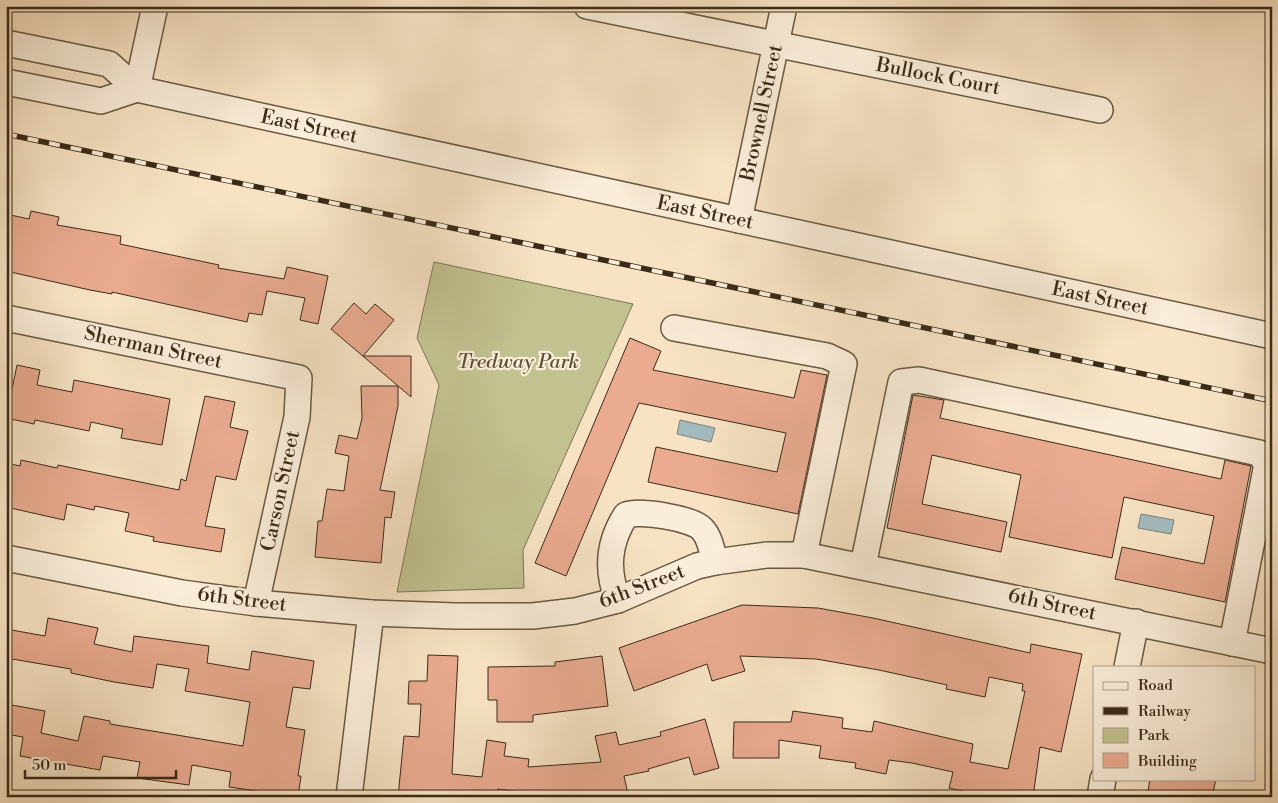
<svg xmlns="http://www.w3.org/2000/svg" width="1278" height="803" font-family="'Libre Bodoni',serif">
  <style>
    .green { fill: #c2c290; stroke: #7e7654 }
    .water { fill: #a3bbbf; stroke: #79817c }
    .building { fill: #eaab91; stroke: #3a2b17 }
    .lines { fill: none; stroke-linecap: round; stroke-linejoin: round }
    .minor-casing { stroke: #695942; stroke-width: 28 }
    .minor { stroke: #faedd9; stroke-width: 25 }
    .rail-casing { stroke: #3a2b17; stroke-width: 5.5 }
    .rail { stroke: #faedd9; stroke-width: 4; stroke-dasharray: 11; stroke-linecap: butt }
    .labels { text-anchor: middle; dominant-baseline: central; stroke-width: 4.5; stroke-linejoin: round; paint-order: stroke }
    .street-label { font-size: 20px; fill: #3a2b17; stroke: #faedd9 }
    .park-label { font-size: 20px; font-style: italic; fill: #5c5135; stroke: #faedd9 }
  </style>
  <rect width="100%" height="100%" fill="#f7e3c4"/>
  <filter id="stains"><feTurbulence type="fractalNoise" baseFrequency=".004" numOctaves="4"/><feColorMatrix values="0 0 0 0 .2 0 0 0 0 .09 0 0 0 0 .02 0 0 0 .5 -.17"/></filter>
  <radialGradient id="worn" r=".72"><stop offset=".6" stop-color="#630" stop-opacity="0"/><stop offset="1" stop-color="#630" stop-opacity=".3"/></radialGradient>
  <polygon class="green" points="434,262 633,304 523,550 524,588 397,592 439,385 417,338"/>
  <g class="water">
    <polygon points="680,420 715,428 711,442 677,434"/>
    <polygon points="1141,514 1174,520 1171,534 1138,528"/>
  </g>
  <g class="building">
    <polygon points="31,211 59,217 57,225 121,236 120,244 219,265 218,268 284,279 287,267 328,276 318,324 300,320 305,298 267,291 262,315 249,313 247,322 112,292 112,294 90,290 6,271 6,214 29,219"/>
    <polygon points="354,303 366,314 375,304 394,320 363,356 411,356 411,397 331,329"/>
    <polygon points="630,338 661,351 653,370 794,398 801,370 827,375 798,514 648,482 656,447 777,472 786,433 639,403 566,576 535,563"/>
    <polygon points="17,365 40,370 37,385 72,392 74,380 170,399 162,445 121,438 123,429 91,422 89,431 35,420 34,424 6,418"/>
    <polygon points="361,386 398,386 398,406 380,490 395,492 391,518 385,517 381,563 315,557 318,521 322,521 327,489 344,491 349,456 335,453 339,435 357,439 362,418"/>
    <polygon points="913,395 944,400 940,418 1221,479 1225,460 1251,466 1225,602 1115,579 1122,547 1204,564 1214,516 1124,497 1112,558 1009,537 1021,475 932,455 922,504 1007,522 1001,552 887,528"/>
    <polygon points="205,396 235,402 230,427 248,431 236,480 216,476 205,526 225,529 221,552 153,541 154,537 125,531 129,513 95,506 94,510 67,504 64,520 6,507 6,463 20,466 21,460 57,468 58,465 179,490 181,479 186,481"/>
    <polygon points="742,605 818,608 873,618 1030,653 1031,644 1082,654 1061,752 1040,747 1033,797 990,797 949,788 953,772 912,763 889,760 886,774 855,768 856,763 819,758 821,746 779,740 779,758 733,758 734,722 791,722 793,711 843,718 842,728 872,732 874,721 973,744 970,762 1008,769 1025,691 1022,691 1023,684 989,677 985,697 946,689 947,685 879,670 816,659 740,656 745,671 712,681 707,664 634,691 619,648"/>
    <polygon points="48,618 98,628 94,644 132,652 134,636 209,646 207,663 249,670 252,651 314,661 310,689 293,687 286,727 305,730 298,776 301,776 298,797 229,787 231,772 192,765 189,785 137,778 140,762 103,756 100,770 20,756 23,737 6,734 6,704 45,711 41,733 78,741 84,716 110,721 110,724 243,746 250,702 185,691 189,669 157,664 153,688 114,682 71,673 71,669 6,658 6,629 45,636"/>
    <polygon points="428,655 458,656 452,774 482,777 487,740 506,743 504,756 529,759 528,767 601,762 595,736 616,732 619,745 661,736 660,732 705,719 719,768 694,775 689,757 648,769 649,771 624,776 628,794 617,797 542,797 542,795 498,789 496,797 398,797 404,736 419,737 421,704 408,704 409,681 427,681"/>
    <polygon points="602,656 608,706 533,715 533,722 497,722 497,700 488,700 488,667 555,666 555,662"/>
    <polygon points="1150,779 1216,779 1212,797 1147,797"/>
  </g>
  <g class="lines">
    <g class="minor-casing">
      <g id="minor">
        <polyline points="587,6 1100,110"/>
        <polyline points="6,43 109,64 137,89 1272,336"/>
        <polyline points="6,82 101,101 137,89"/>
        <polyline points="137,89 155,6"/>
        <polyline points="739,220 784,6"/>
        <polyline points="6,318 299,378 297,417 256,603"/>
        <polyline points="674,328 827,356 844,364 804,555"/>
        <polyline points="6,558 182,593 256,603 371,613 455,616 533,616 575,611 618,600 697,566 715,562 767,555 804,555 1272,651"/>
        <polyline points="863,566 901,382 919,380 1259,453 1267,464 1232,643"/>
        <path d="M618,600C606,570 608,543 626,515C639,510 692,518 702,529C710,537 712,551 715,562"/>
        <polyline points="1127,667 1136,622"/>
        <polyline points="349,797 371,613"/>
        <polyline points="1100,797 1103,779"/>
      </g>
    </g>
    <use href="#minor" class="minor"/>
    <g class="rail-casing">
      <polyline id="rail" points="6,134 1272,401"/>
    </g>
    <use href="#rail" class="rail"/>
  </g>
  <g class="labels">
    <g class="street-label">
      <text transform="translate(938 77) rotate(11)">Bullock Court</text>
      <text transform="translate(762 113) rotate(-78)">Brownell Street</text>
      <text transform="translate(309 127) rotate(12)">East Street</text>
      <text transform="translate(705 213) rotate(12)">East Street</text>
      <text transform="translate(1100 299) rotate(12)">East Street</text>
      <text transform="translate(153 348) rotate(12)">Sherman Street</text>
      <text transform="translate(281 491) rotate(-78)">Carson Street</text>
      <text transform="translate(642 587) rotate(-21)">6th Street</text>
      <text transform="translate(242 600) rotate(7)">6th Street</text>
      <text transform="translate(1052 605) rotate(12)">6th Street</text>
    </g>
    <g class="park-label">
      <text x="518" y="362">Tredway Park</text>
    </g>
  </g>
  <rect width="1278" height="803" fill="none" stroke="#f7e3c4" stroke-width="25"/>
  <rect x="8" y="8" width="1263" height="788" fill="none" stroke="#3a2b17" stroke-width="2.5"/>
  <rect x="12" y="12" width="1253" height="778" fill="none" stroke="#3a2b17"/>
  <rect x="1093" y="666" width="162" height="115" fill="#faedd9" stroke="#ad9f8b"/>
  <rect x="1103" y="682" width="25" height="8" fill="#faedd9" stroke="#ad9f8b"/>
  <text x="1138" y="690" font-size="15" fill="#3a2b17">Road</text>
  <rect x="1103" y="707" width="25" height="8" fill="#3a2b17" stroke="#ad9f8b"/>
  <text x="1138" y="716" font-size="15" fill="#3a2b17">Railway</text>
  <rect x="1103" y="728" width="25" height="15" fill="#c2c290" stroke="#ad9f8b"/>
  <text x="1138" y="740" font-size="15" fill="#3a2b17">Park</text>
  <rect x="1103" y="753" width="25" height="15" fill="#eaab91" stroke="#ad9f8b"/>
  <text x="1138" y="766" font-size="15" fill="#3a2b17">Building</text>
  <path d="M25 770v8h151v-8" fill="none" stroke="#3a2b17" stroke-width="2.5"/>
  <text x="32" y="770" font-size="15" fill="#3a2b17" stroke="#faedd9" stroke-width="4" paint-order="stroke">50 m</text>
  <rect width="100%" height="100%" filter="url(#stains)"/>
  <rect width="100%" height="100%" fill="url(#worn)"/>
</svg>
